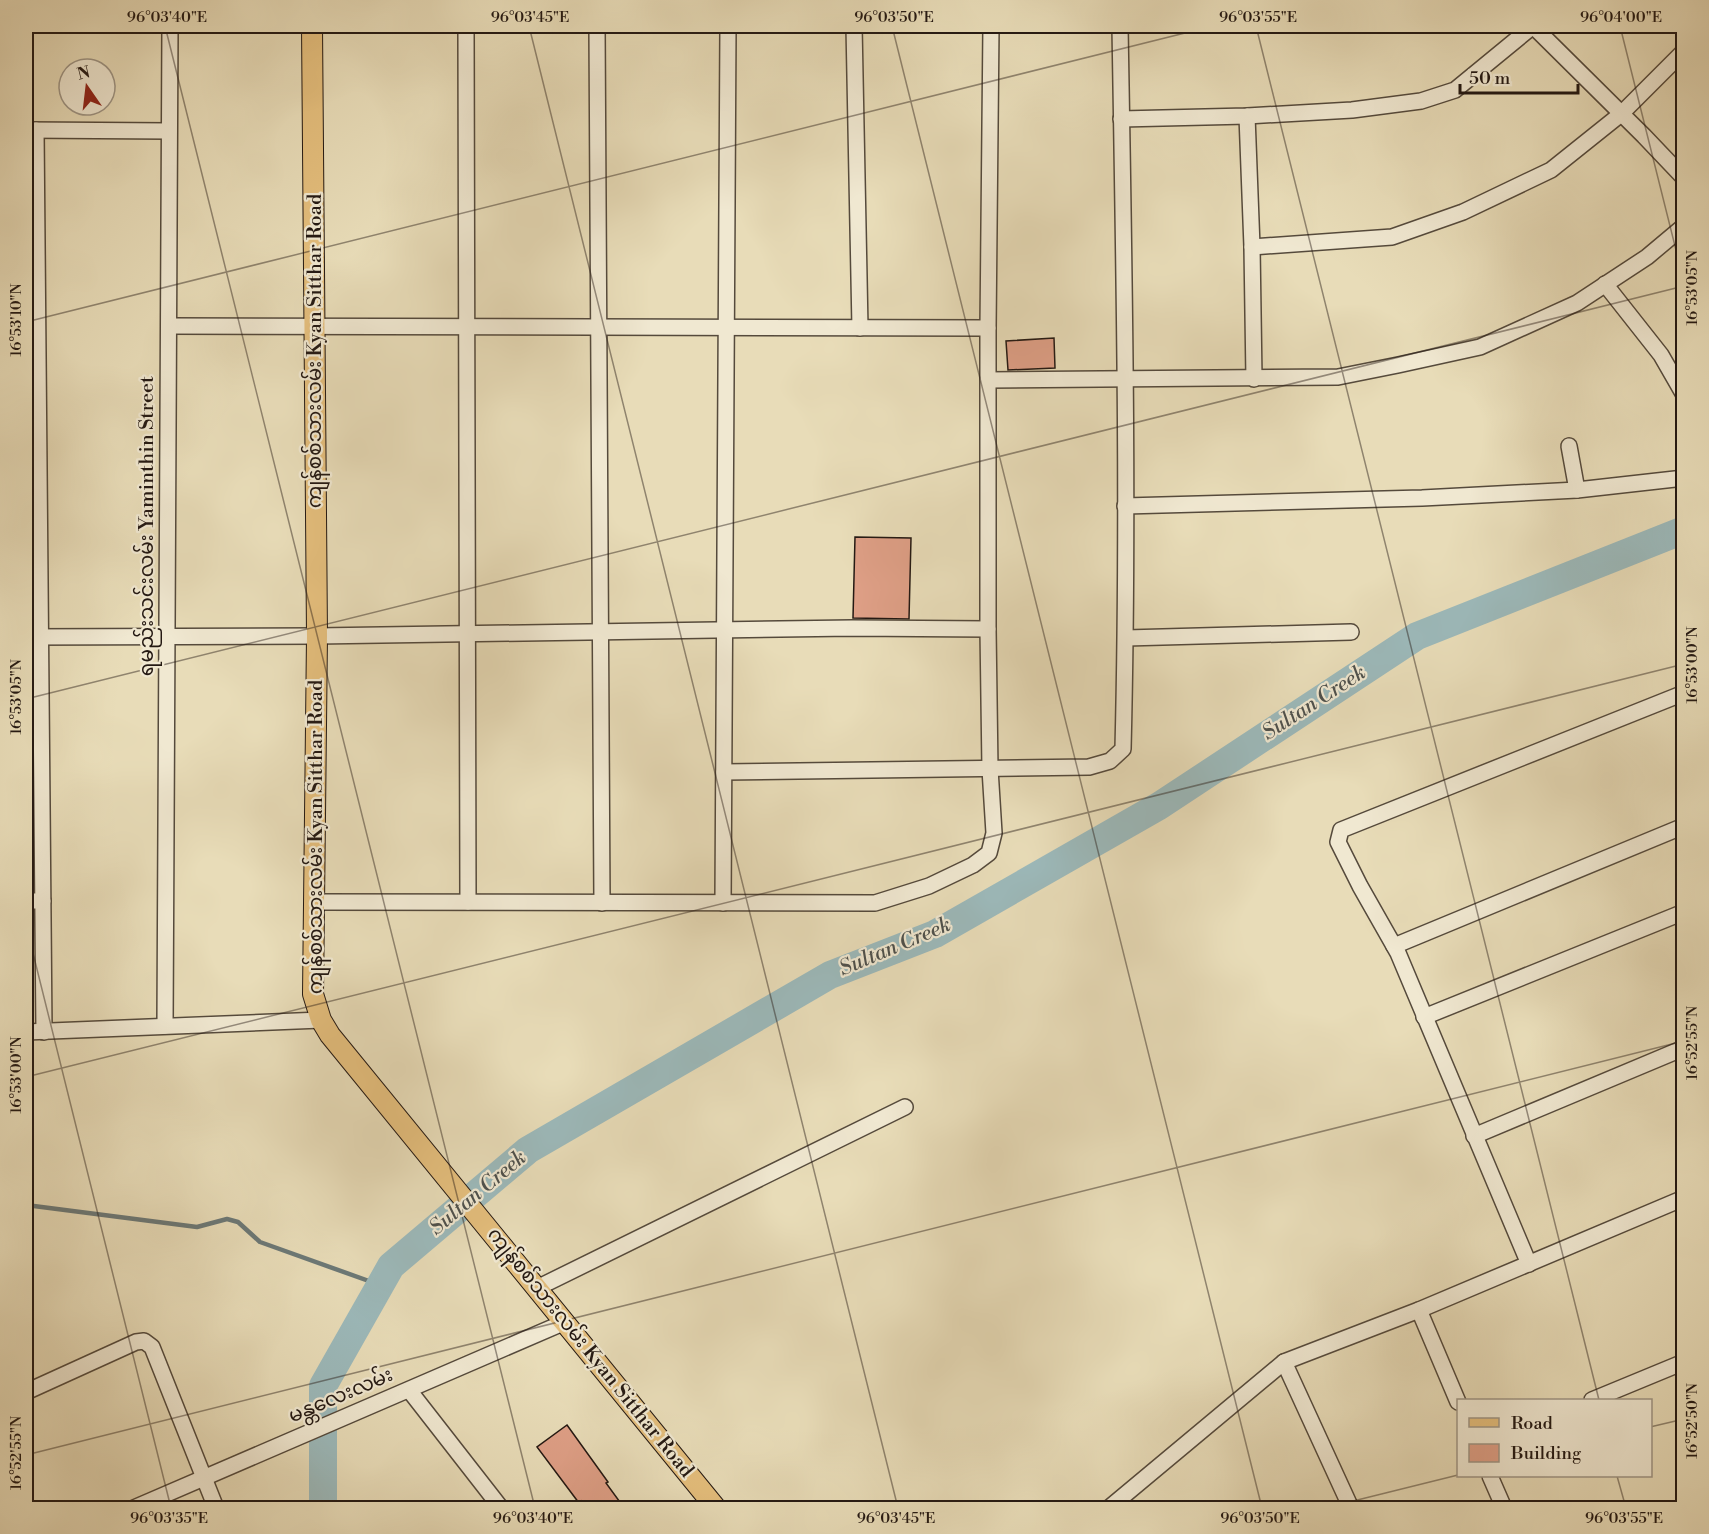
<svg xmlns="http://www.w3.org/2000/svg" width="1709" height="1534" font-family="'Libre Bodoni','Noto Sans Myanmar',serif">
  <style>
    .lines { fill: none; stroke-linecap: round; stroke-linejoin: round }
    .stream { stroke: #6c7977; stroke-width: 4.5 }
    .river { stroke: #9cb9ba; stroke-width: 28 }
    .building { fill: #de9f86; stroke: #241913; stroke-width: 1.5 }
    .minor-casing { stroke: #554a3c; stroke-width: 18 }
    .major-casing { stroke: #241913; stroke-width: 22 }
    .minor { stroke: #f0e8d1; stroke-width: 15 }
    .major { stroke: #e4be7c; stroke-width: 20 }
    .ticks { fill: none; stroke: #241913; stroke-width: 1.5; stroke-opacity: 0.45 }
    .labels { text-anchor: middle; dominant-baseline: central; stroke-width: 4.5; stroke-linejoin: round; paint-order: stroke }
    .street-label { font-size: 20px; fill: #241913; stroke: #f0e8d1 }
    .water-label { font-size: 21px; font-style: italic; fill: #4e514d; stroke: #f0e8d1 }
    .neatline { fill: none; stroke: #241913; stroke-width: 2 }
    .ticks-label { font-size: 15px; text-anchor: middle; fill: #241913 }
  </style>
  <rect width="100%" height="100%" fill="#e8dcb8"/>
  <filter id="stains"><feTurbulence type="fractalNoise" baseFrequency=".00333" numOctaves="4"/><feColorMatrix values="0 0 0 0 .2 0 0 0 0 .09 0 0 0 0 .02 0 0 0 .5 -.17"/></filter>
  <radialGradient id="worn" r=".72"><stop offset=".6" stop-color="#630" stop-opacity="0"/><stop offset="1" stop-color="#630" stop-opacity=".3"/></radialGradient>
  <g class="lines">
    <polyline class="stream" points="26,1205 197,1227 227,1219 238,1222 260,1242 380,1285"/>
    <polyline class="river" points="323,1508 323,1386 391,1266 528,1150 830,975 935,934 1159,806 1417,636 1684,530"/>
  </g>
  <g class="building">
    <polygon points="1054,338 1055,368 1008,370 1006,341"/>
    <polygon points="855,537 911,538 909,619 853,618"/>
    <polygon points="567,1425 608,1482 606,1483 625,1509 586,1509 581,1501 579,1503 537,1447"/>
  </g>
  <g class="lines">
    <g class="minor-casing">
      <g id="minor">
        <polyline points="466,26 468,902"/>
        <polyline points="597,26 602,903"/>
        <polyline points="854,26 860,328"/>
        <polyline points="1533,26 1644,136 1684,178"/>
        <polyline points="1247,116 1252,247 1254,379"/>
        <polyline points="1121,119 1247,116 1352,110 1421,101 1455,90 1533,26"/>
        <polyline points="26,130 169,131"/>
        <polyline points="36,130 44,1032"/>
        <polyline points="1252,247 1392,237 1463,212 1551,170 1621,114 1684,51"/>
        <polyline points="1605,284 1661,355 1684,395"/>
        <polyline points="169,326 988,328"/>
        <polyline points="988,380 1338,377 1398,365 1480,347 1577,303 1647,257 1684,226"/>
        <polyline points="1569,446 1577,490"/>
        <polyline points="1125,506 1422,498 1577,490 1684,478"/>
        <polyline points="26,637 317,636 852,628 988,629"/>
        <polyline points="1126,638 1351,632"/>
        <path d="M724,772L1089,767L1110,761L1123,749C1129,508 1124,267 1120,26"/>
        <polyline points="26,901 43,901"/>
        <polyline points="315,902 875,903 929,886 973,865 989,853 994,833 990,769 988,629 988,328 991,26"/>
        <polyline points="723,903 728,26"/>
        <polyline points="1394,946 1684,826"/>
        <polyline points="1424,1017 1684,912"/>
        <polyline points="165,1026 170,26"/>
        <polyline points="26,1032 321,1020"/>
        <polyline points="1474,1136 1684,1048"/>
        <polyline points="1529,1264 1398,953 1360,886 1338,842 1341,830 1684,693"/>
        <polyline points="537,1288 905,1107"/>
        <polyline points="1419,1310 1458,1402"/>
        <polyline points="1284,1362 1351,1508"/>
        <polyline points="409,1390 501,1508"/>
        <polyline points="26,1392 136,1342 144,1341 152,1347 216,1508"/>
        <polyline points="1592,1400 1684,1362"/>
        <polyline points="1490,1476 1504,1508"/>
        <polyline points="134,1508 565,1322"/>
        <polyline points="1109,1508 1284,1362 1419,1310 1684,1198"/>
      </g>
    </g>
    <g class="major-casing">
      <polyline id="major" points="312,26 317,636 313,994 321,1020 330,1035 716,1508"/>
    </g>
    <use href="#minor" class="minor"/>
    <use href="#major" class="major"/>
  </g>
  <path class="ticks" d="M165,26L535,1508M529,26L898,1508M892,26L1262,1508M1256,26L1599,1400M1620,26L1684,282M26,322L1213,26M26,699L1684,286M26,925L171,1508M26,1077L1684,664M1650,1427L1684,1419M26,1455L1684,1041M1617,1476L1626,1508M1325,1508L1458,1475"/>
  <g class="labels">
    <g class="street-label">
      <text transform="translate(315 351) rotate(-90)">ကျန်စစ်သားလမ်း Kyan Sitthar Road</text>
      <text transform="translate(147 526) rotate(-90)">ရမည်းသင်းလမ်း Yaminthin Street</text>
      <text transform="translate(316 837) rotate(-90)">ကျန်စစ်သားလမ်း Kyan Sitthar Road</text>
      <text transform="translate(590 1353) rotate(51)">ကျန်စစ်သားလမ်း Kyan Sitthar Road</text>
      <text transform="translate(341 1396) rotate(-23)">မန္တလေးလမ်း</text>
    </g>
    <g class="water-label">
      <text transform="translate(1314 703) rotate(-33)">Sultan Creek</text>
      <text transform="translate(895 947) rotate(-23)">Sultan Creek</text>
      <text transform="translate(478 1193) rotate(-40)">Sultan Creek</text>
    </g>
  </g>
  <rect width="1709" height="1534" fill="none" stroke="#e8dcb8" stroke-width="66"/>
  <rect x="1457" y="1399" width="195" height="78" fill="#f0e8d1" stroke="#9e9585" stroke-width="1.5"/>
  <rect x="1469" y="1418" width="30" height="9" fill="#e4be7c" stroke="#9e9585" stroke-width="1.5"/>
  <text x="1511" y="1429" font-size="18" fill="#241913">Road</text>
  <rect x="1469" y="1444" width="30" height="18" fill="#de9f86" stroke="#9e9585" stroke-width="1.5"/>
  <text x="1511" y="1459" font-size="18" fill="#241913">Building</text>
  <g transform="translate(87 87) rotate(346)"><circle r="28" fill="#f0e8d1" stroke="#9e9585" stroke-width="1.5"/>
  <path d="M0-4.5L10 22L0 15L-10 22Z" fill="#8f2418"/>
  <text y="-9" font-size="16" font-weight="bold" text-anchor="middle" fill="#241913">N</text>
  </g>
  <path d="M1460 84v9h118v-9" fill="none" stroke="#241913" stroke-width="3"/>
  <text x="1469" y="84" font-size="18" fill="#241913" stroke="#f0e8d1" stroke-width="4.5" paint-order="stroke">50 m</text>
  <rect x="33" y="33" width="1643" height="1468" class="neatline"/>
  <g class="ticks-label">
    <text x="167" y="22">96°03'40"E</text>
    <text x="530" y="22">96°03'45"E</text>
    <text x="894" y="22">96°03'50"E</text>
    <text x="1258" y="22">96°03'55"E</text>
    <text x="1621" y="22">96°04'00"E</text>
    <text transform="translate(1692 288) rotate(-90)" y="5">16°53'05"N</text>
    <text transform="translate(16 320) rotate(-90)" y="5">16°53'10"N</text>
    <text transform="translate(1692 665) rotate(-90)" y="5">16°53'00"N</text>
    <text transform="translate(16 697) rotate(-90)" y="5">16°53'05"N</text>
    <text transform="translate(1692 1043) rotate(-90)" y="5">16°52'55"N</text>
    <text transform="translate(16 1075) rotate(-90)" y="5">16°53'00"N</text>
    <text transform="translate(1692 1421) rotate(-90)" y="5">16°52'50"N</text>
    <text transform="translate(16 1453) rotate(-90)" y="5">16°52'55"N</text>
    <text x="169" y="1523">96°03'35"E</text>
    <text x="533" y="1523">96°03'40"E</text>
    <text x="896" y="1523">96°03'45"E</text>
    <text x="1260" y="1523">96°03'50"E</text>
    <text x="1624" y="1523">96°03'55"E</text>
  </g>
  <rect width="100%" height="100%" filter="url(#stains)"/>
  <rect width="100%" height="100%" fill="url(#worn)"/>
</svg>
